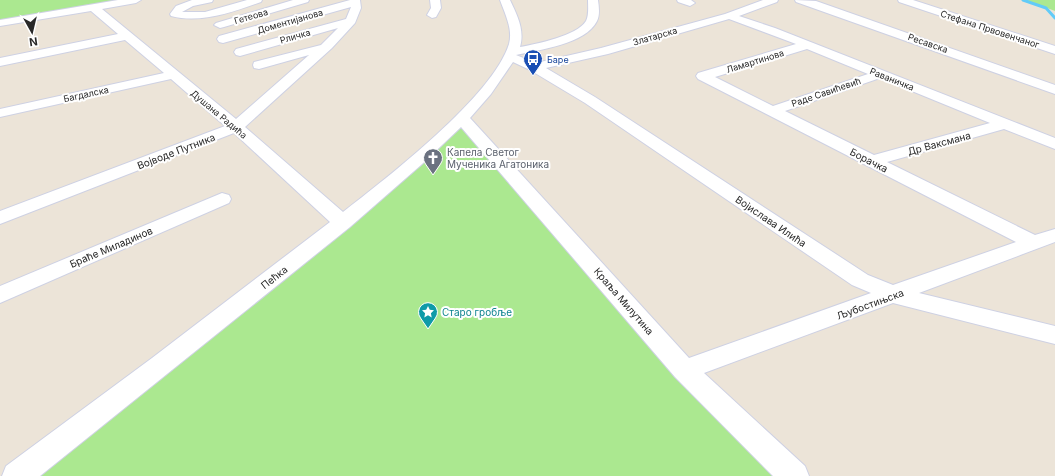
<svg xmlns="http://www.w3.org/2000/svg" width="1055" height="476" font-family="Inter,sans-serif">
  <style>
    .green { fill: #abe890 }
    .lines { fill: none; stroke-linecap: round; stroke-linejoin: round }
    .stream { stroke: #62cbf8; stroke-width: 3 }
    .minor-casing { stroke: #ced1e3; stroke-width: 2 }
    .minor { fill: #fff; fill-rule: evenodd }
    .labels { text-anchor: middle; dominant-baseline: central; stroke-width: 4; stroke-linejoin: round; paint-order: stroke }
    .far-street-label { font-size: 9px; fill: #282828; stroke: #fff }
    .far-transit-label { font-size: 9px; fill: #164399; stroke: #fff; text-anchor: start }
    .street-label { font-size: 10px; fill: #282828; stroke: #fff }
    .worship-label { font-size: 10px; fill: #5b616d; stroke: #fff; text-anchor: start }
    .culture-label { font-size: 10px; fill: #0d838f; stroke: #fff; text-anchor: start }
  </style>
  <rect width="100%" height="100%" fill="#ece4d8"/>
  <g class="green">
    <polygon points="0,0 136,0 0,23"/>
    <polygon points="1026,0 1055,0 1055,11"/>
    <polygon points="462,118 794,476 17,476"/>
  </g>
  <g class="lines">
    <polyline class="stream" points="1023,0 1046,8 1055,18"/>
    <g class="minor-casing">
      <g id="minor">
        <path d="M118,0H141L136,3L102,9L236,119L309,55L259,69L254,68L253,65L254,62L321,45L338,28L240,56L236,55L234,52L236,49L346,19L351,7L223,43L219,42L217,39L219,36L350,0H360L361,8L355,23L332,48L245,127L343,212C387,178 493,96 509,44C513,29 505,14 500,0H510C517,15 525,30 520,47C536,44 577,36 586,21C589,15 588,7 588,0H598C599,7 600,15 597,21C586,44 539,50 516,55L536,63L601,48L725,14L763,0H778L777,2L739,16L775,28L1055,138V149L1004,129L887,162L1035,235L1055,229V242L919,293L1055,326V344L893,303L704,373L805,466L809,476H773L675,377L461,127L421,165L350,227L40,476H2L6,466L152,358L330,222L234,133L0,224V211L225,126L171,79L0,117V109L164,73L125,40L0,66V58L118,34L91,11L0,26V20ZM729,19L796,44L698,73L696,76L698,79L1016,242L893,285L868,275L595,97L546,68L608,54ZM807,49L868,74L773,106L715,77ZM513,62L530,70L585,103L852,285L871,293L689,358L470,118L491,94ZM880,78L990,123L874,155L785,111Z"/>
        <path d="M192,0H213L212,2L193,6L182,12H205L247,0H262L261,2C232,12 201,24 171,16L170,14L176,6Z"/>
        <polygon points="293,0 309,0 308,2 224,27 220,28 214,25 216,23"/>
        <polygon points="430,0 440,0 441,8 436,17 432,18 427,15 431,8"/>
        <polygon points="677,0 691,0 695,3 690,6 678,2"/>
        <polygon points="795,0 816,1 1055,85 1055,94 796,2"/>
        <polygon points="898,0 913,0 1055,46 1055,54 899,2"/>
        <polygon points="222,193 229,195 231,199 229,203 0,303 0,286"/>
      </g>
    </g>
    <use href="#minor" class="minor"/>
  </g>
  <defs>
    <g id="bus-pin" transform="scale(1)"><path d="M0 17L-7.5 6A9.5 9.5 0 1 1 7.5 6Z" fill="#1a4fb4" stroke="#fff"/><path d="M-5-6H5V4H4V6H2V4H-2V6H-4V4H-5ZM-3.5-4V0h7V-4ZM-3.5 1.2v1.5H-2V1.2ZM2 1.2v1.5H3.5V1.2Z" fill="#fff"/></g>
    <g id="church-pin" transform="scale(1)"><path d="M0 17L-7.5 6A9.5 9.5 0 1 1 7.5 6Z" fill="#6b7280" stroke="#fff"/><path d="M-1.2-6h2.4v3.5h3.3v2.4h-3.3V6h-2.4V-.1h-3.3v-2.4h3.3Z" fill="#fff"/></g>
    <g id="sight-pin" transform="scale(1)"><path d="M0 17L-7.5 6A9.5 9.5 0 1 1 7.5 6Z" fill="#0f9aa8" stroke="#fff"/><path d="M0-6L1.8-2.2L6-1.7L2.9 1.2L3.7 5.4L0 3.3L-3.7 5.4L-2.9 1.2L-6-1.7L-1.8-2.2Z" fill="#fff"/></g>
  </defs>
  <g fill-rule="evenodd">
    <use href="#bus-pin" x="533" y="59"/>
    <use href="#church-pin" x="433" y="158"/>
    <use href="#sight-pin" x="428" y="312"/>
  </g>
  <g class="labels">
    <g class="far-street-label">
      <text transform="translate(251 16) rotate(-16)">Гетеова</text>
      <text transform="translate(290 21) rotate(-16)">Доментијанова</text>
      <text transform="translate(990 29) rotate(18)">Стефана Првовенчаног</text>
      <text transform="translate(295 36) rotate(-16)">Рличка</text>
      <text transform="translate(655 36) rotate(-16)">Златарска</text>
      <text transform="translate(928 43) rotate(19)">Ресавска</text>
      <text transform="translate(755 61) rotate(-17)">Ламартинова</text>
      <text transform="translate(892 79) rotate(22)">Раваничка</text>
      <text transform="translate(826 92) rotate(-19)">Раде Савићевић</text>
      <text transform="translate(86 94) rotate(-12)">Багдалска</text>
      <text transform="translate(219 114) rotate(40)">Душана Радића</text>
    </g>
    <g class="far-transit-label">
      <text x="547" y="59">Баре</text>
    </g>
    <g class="street-label">
      <text transform="translate(939 143) rotate(-15)">Др Ваксмана</text>
      <text transform="translate(176 151) rotate(-21)">Војводе Путника</text>
      <text transform="translate(869 160) rotate(27)">Борачка</text>
      <text transform="translate(771 221) rotate(34)">Војислава Илића</text>
      <text transform="translate(111 247) rotate(-23)">Браће Миладинов</text>
      <text transform="translate(274 277) rotate(-38)">Пећка</text>
      <text transform="translate(624 301) rotate(49)">Краља Милутина</text>
      <text transform="translate(870 304) rotate(-20)">Љубостињска</text>
    </g>
    <g class="worship-label">
      <text x="447" y="152">Капела Светог<tspan x="447" dy="12">Мученика Агатоника</tspan></text>
    </g>
    <g class="culture-label">
      <text x="442" y="312">Старо гробље</text>
    </g>
  </g>
  <g transform="translate(32 32) rotate(172)" stroke="#ffffff" stroke-width="3" paint-order="stroke">
  <path d="M0-3L7 15L0 10L-7 15Z" fill="#282828"/>
  <text y="-6" font-size="11" font-weight="bold" text-anchor="middle" fill="#282828">N</text>
  </g>
</svg>
